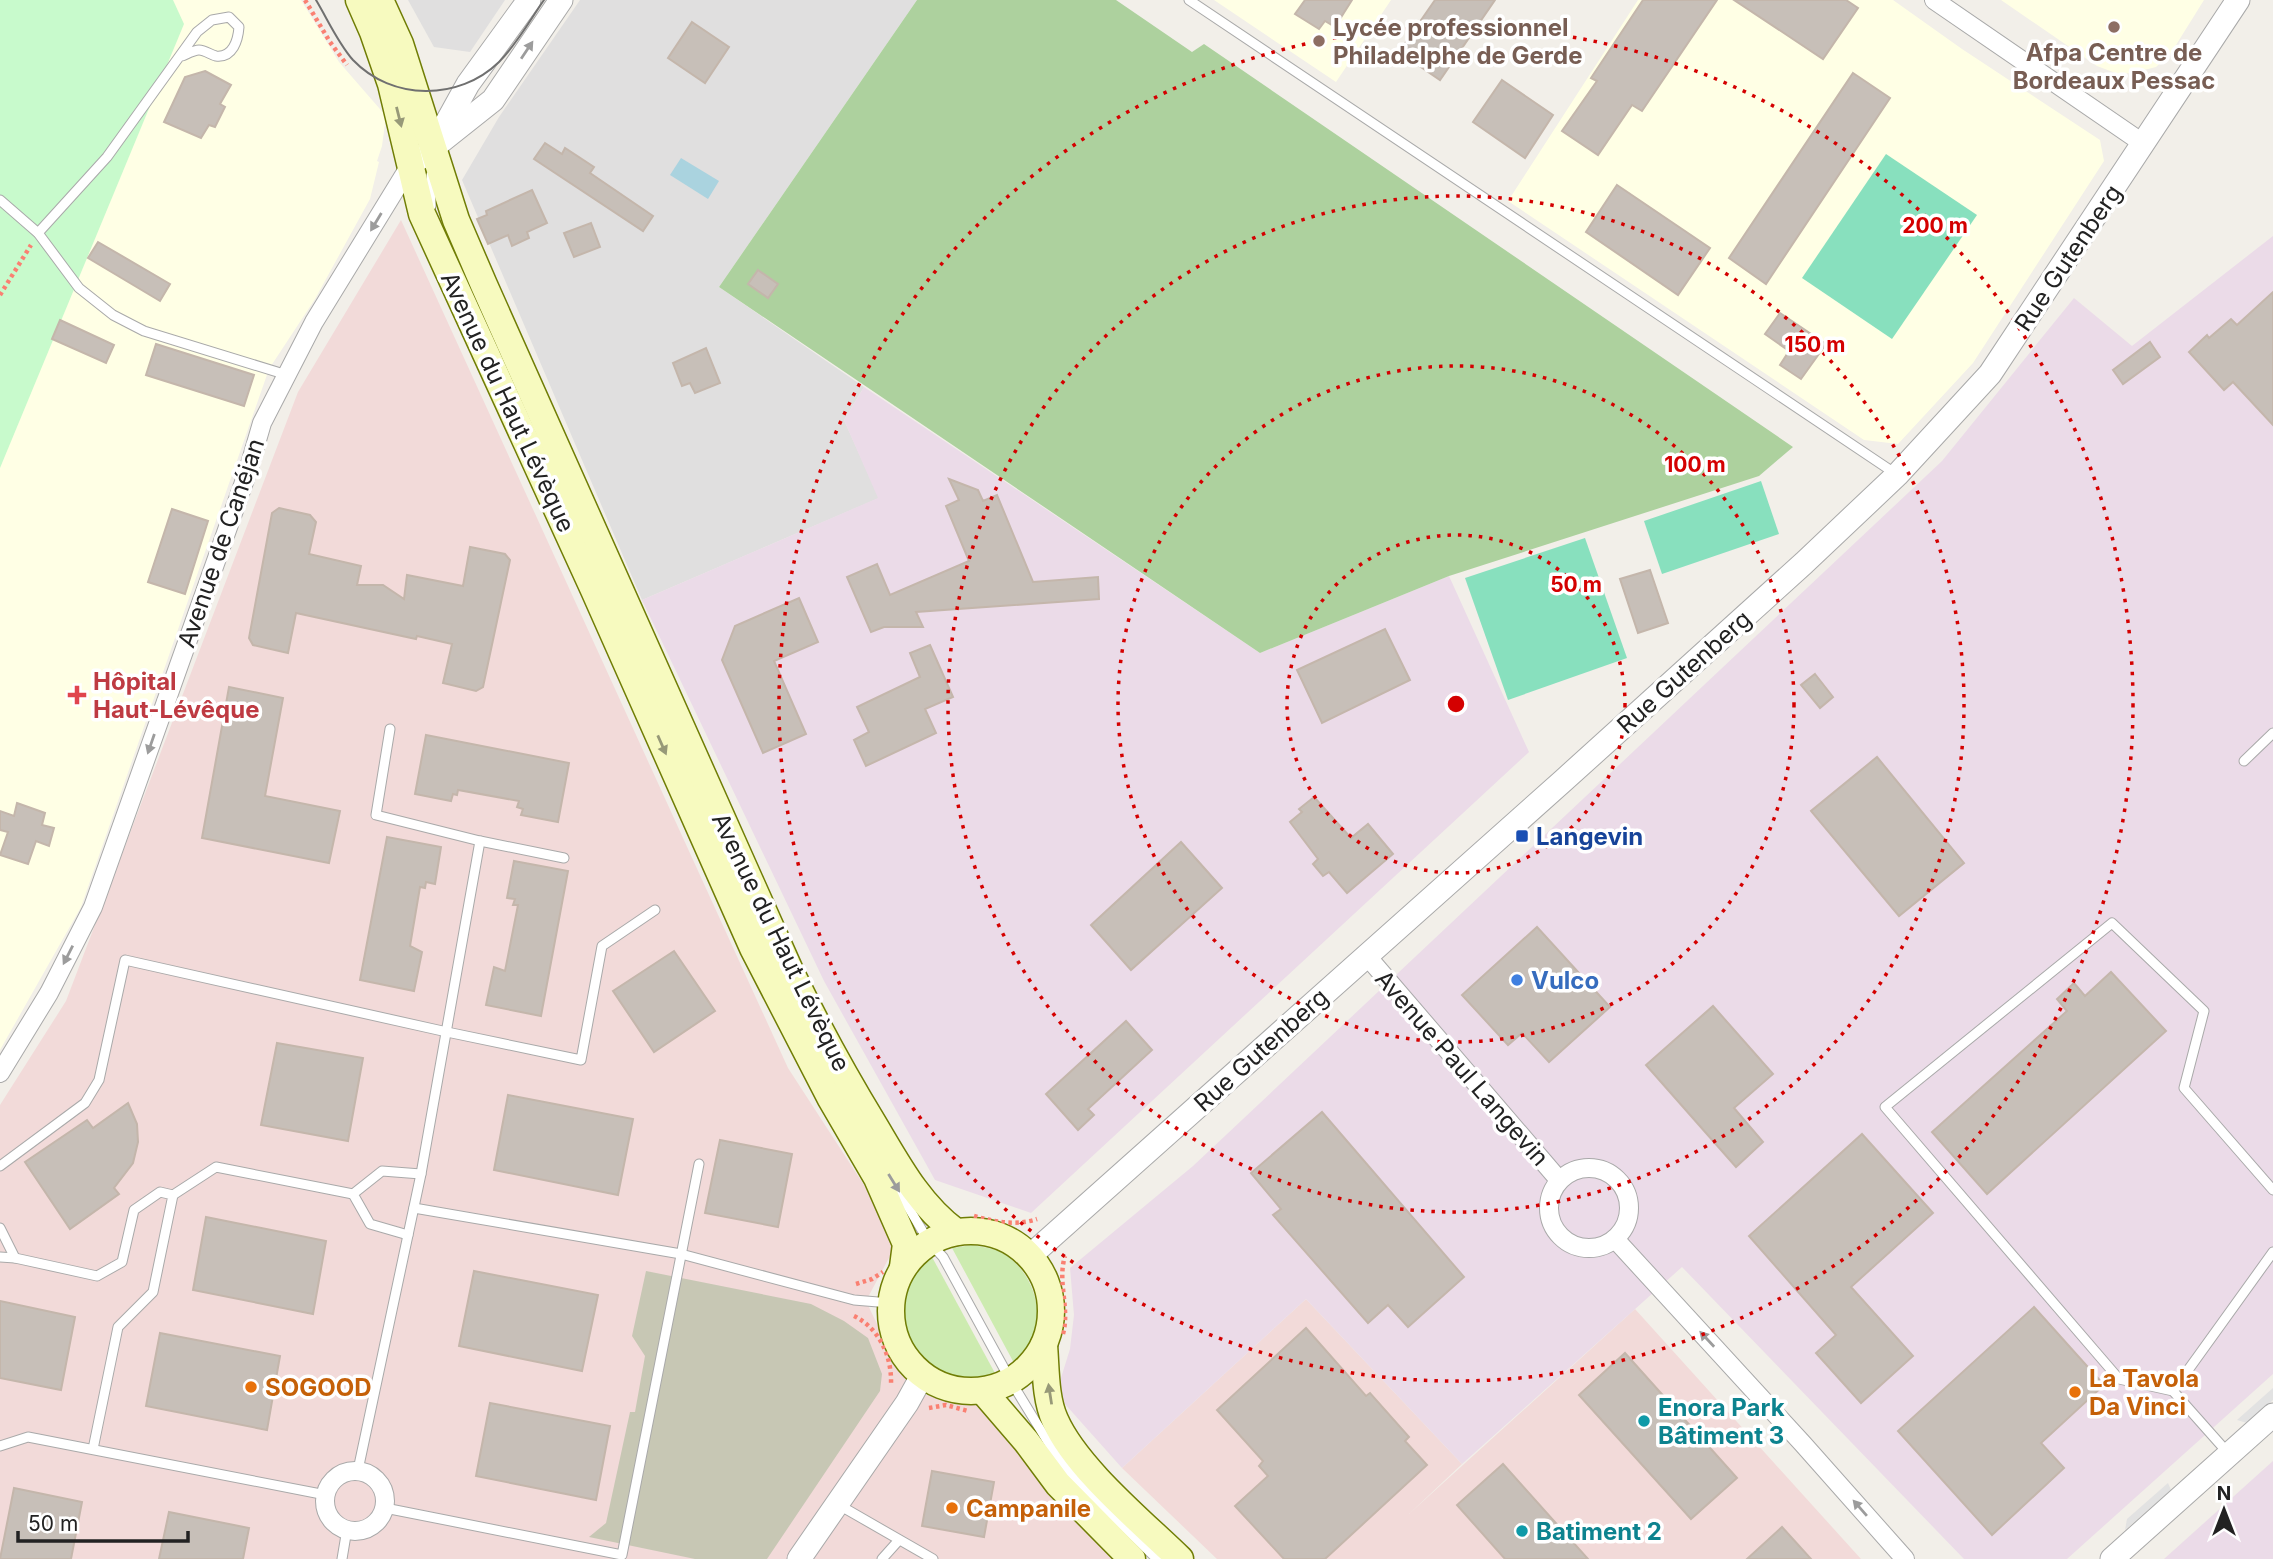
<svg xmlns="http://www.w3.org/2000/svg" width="2273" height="1559" font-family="Inter,sans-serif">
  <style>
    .residential { fill: #e0dfdf }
    .commercial { fill: #f2dad9 }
    .industrial { fill: #ebdbe8 }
    .education { fill: #ffffe5 }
    .construction { fill: #c7c7b4 }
    .grass { fill: #cdebb0 }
    .forest { fill: #add19e }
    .park { fill: #c8facc }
    .pitch { fill: #88e0be }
    .parking { fill: #e2e2e2 }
    .water { fill: #aad3df }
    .building { fill: #c7bfb8; stroke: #c4b6ab; stroke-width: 2 }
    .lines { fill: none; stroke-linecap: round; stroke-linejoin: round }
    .service-casing { stroke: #a9a9a9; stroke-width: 11 }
    .minor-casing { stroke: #a9a9a9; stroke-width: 20 }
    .tertiary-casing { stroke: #a9a9a9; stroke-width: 25 }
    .secondary-casing { stroke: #707d05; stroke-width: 29 }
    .path { stroke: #fa8072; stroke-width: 4.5; stroke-dasharray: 3.5 3.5; stroke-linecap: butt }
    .service { stroke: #fff; stroke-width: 9 }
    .minor { stroke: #fff; stroke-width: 18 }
    .tertiary { stroke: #fff; stroke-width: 23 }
    .secondary { stroke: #f7fabf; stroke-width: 26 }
    .tram { stroke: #707070; stroke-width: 2 }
    .oneway { fill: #9c9c9c }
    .oneway2 { fill: #979978 }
    .ring { fill: none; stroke: #d40000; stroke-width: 3.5; stroke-dasharray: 3.5 7 }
    .education-dot { fill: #8d6e63; stroke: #fff; stroke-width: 2.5 }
    .health-dot { fill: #e0444e; stroke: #fff; stroke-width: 2.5 }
    .transit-dot { fill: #1a4fb4; stroke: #fff; stroke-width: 2.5 }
    .shop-dot { fill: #3f7fe0; stroke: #fff; stroke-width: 2.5 }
    .food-dot { fill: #e8710a; stroke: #fff; stroke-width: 2.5 }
    .culture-dot { fill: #0f9aa8; stroke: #fff; stroke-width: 2.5 }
    .labels { text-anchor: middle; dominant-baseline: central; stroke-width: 7; stroke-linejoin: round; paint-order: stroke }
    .education-label { font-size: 24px; font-weight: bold; fill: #785e54; stroke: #fff; text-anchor: start }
    .street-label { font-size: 24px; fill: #222; stroke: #fff }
    .health-label { font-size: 24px; font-weight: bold; fill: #be3a42; stroke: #fff; text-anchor: start }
    .transit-label { font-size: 24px; font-weight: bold; fill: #164399; stroke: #fff; text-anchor: start }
    .shop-label { font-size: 24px; font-weight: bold; fill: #366cbe; stroke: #fff; text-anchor: start }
    .food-label { font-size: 24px; font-weight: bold; fill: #c56008; stroke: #fff; text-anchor: start }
    .culture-label { font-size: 24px; font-weight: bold; fill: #0d838f; stroke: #fff; text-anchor: start }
    .centre { fill: #d40000; stroke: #fff; stroke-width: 3.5 }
    .ring-label { font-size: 21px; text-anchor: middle; font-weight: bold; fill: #d40000; stroke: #fff; stroke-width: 7; stroke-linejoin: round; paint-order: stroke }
  </style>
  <rect width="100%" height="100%" fill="#f2efe9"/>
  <g class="residential">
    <polygon points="408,0 505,0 470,52 434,47"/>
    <polygon points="580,0 917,0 719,287 864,387 844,420 879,498 642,600 462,180 499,117"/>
  </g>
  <g class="commercial">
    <polygon points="401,220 788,1068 899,1239 866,1301 888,1347 921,1394 1008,1411 1120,1559 0,1559 0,1105 66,1001 298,392"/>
    <polygon points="1306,1299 1462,1464 1409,1514 1635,1309 1861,1559 1217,1559 1122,1468"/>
  </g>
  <g class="industrial">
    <polygon points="2273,236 2273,1374 2067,1559 1964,1559 1682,1267 1462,1464 1306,1299 1122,1468 1056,1394 1070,1349 1074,1315 1070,1268 1193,1166 1942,461 2074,298 2132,346"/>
    <polygon points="864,387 1260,653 1449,576 1529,752 1031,1213 935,1180 824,981 642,600 878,498 844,420"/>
    <polygon points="2273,1461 2273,1559 2164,1559"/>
  </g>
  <g class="education">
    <polygon points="0,0 301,0 339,62 386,116 382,146 377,161 379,162 370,199 315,299 269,369 81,907 0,1050"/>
    <polygon points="1214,0 1391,0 1336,82"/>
    <polygon points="1638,0 1893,0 1962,49 2100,140 2104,161 1973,363 1898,444 1864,440 1508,201"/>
    <polygon points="2001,0 2204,0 2171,53 2156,67 2132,73 2118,74 2097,66"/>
  </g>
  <polygon class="construction" points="646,1271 811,1304 844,1321 868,1338 882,1374 880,1391 767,1559 695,1559 589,1537 606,1523 630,1412 635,1412 645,1356 632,1336"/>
  <g class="grass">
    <path d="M972,1245C983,1247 994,1248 1004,1254C1041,1277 1051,1336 1014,1363L952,1248Z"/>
    <path d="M932,1257L996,1375C918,1400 870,1307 932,1257Z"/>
  </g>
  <polygon class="forest" points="917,0 1116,0 1192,52 1204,44 1793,447 1759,476 1449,576 1260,653 719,287"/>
  <polygon class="park" points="0,0 173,0 184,24 0,468"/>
  <g class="pitch">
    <polygon points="1886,154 1977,215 1892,339 1802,278"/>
    <polygon points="1761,481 1779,534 1662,574 1644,521"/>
    <polygon points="1585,538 1627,658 1508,700 1465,578"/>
  </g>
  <g class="parking">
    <polygon points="2273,1388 2273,1400 2247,1423 2237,1420"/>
    <polygon points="2168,1483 2171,1490 2125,1530 2127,1519"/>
  </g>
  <polygon class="water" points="681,158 719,181 708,199 670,175"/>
  <g class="building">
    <polygon points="1305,0 1352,0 1335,27 1325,21 1319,29 1295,14"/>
    <polygon points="1435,0 1495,0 1440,80 1399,52"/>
    <polygon points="1643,0 1717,0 1642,111 1632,105 1598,155 1562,131 1597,81 1591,78"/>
    <polygon points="1734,0 1846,0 1858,8 1823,59"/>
    <polygon points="692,22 729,47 705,83 668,58"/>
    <polygon points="205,71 231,85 220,104 225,107 215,127 209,125 201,138 164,122 185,77"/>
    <polygon points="1853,73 1890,98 1766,284 1729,258"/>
    <polygon points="1502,80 1553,115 1525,158 1473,122"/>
    <polygon points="545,143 562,154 565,148 594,167 590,173 653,216 643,231 534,159"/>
    <polygon points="1617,185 1710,248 1678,295 1586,232"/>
    <polygon points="532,190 547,223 527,232 529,238 512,246 508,235 488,244 477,219 487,215 486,211"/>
    <polygon points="591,223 600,247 574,257 564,233"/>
    <polygon points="98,242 170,284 160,301 88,258"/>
    <polygon points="758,270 778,284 768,298 748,284"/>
    <polygon points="2273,292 2273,425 2233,382 2224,390 2189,352 2207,335 2209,338 2231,319 2237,325"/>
    <polygon points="1780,313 1826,344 1801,379 1780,365 1789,351 1765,334"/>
    <polygon points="60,320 114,345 106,363 52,339"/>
    <polygon points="2150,342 2160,357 2123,384 2113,370"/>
    <polygon points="156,344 254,375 244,406 146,375"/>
    <polygon points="706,348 720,383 695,393 690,383 682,386 673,363"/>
    <polygon points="949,479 978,490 983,501 997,495 1033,582 1098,577 1099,599 916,612 923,627 884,627 871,632 847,577 877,564 890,595 969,561 946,506 959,500"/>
    <polygon points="279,508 310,515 316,522 309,554 361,566 357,585 383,585 404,599 407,575 463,586 470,547 505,554 510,560 483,687 476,691 443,683 452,644 417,636 416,639 296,613 288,653 253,645 249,638 272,513"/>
    <polygon points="172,509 208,521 185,594 148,582"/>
    <polygon points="1650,570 1668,623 1638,633 1620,579"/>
    <polygon points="799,598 818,642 774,661 806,734 763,753 722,660 735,626"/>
    <polygon points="1385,629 1410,680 1322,723 1297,670"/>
    <polygon points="930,645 953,697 925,709 936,733 866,766 854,740 869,732 857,707 920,677 910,653"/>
    <polygon points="1815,674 1833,697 1820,708 1801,685"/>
    <polygon points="229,687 283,698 265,796 340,811 329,863 202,838"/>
    <polygon points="426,735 569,763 558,822 521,815 523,809 517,807 519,801 458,790 457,795 453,794 451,801 415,794"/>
    <polygon points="1877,757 1964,863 1899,916 1811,811"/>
    <polygon points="1314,797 1351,838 1368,824 1393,854 1347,893 1329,872 1323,876 1313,864 1318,859 1290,822 1302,812 1299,809"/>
    <polygon points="17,803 45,813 42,825 54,828 49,846 36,841 28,864 0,855 8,832 0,830 0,811 14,816"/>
    <polygon points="387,837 441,847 435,884 426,882 425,888 420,887 410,946 422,952 414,991 360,980"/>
    <polygon points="1181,842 1222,888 1131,970 1091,925"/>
    <polygon points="514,861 568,871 541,1016 486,1005 494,967 505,971 518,905 513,905 515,899 507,898"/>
    <polygon points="1537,927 1610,1007 1549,1062 1522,1033 1508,1045 1462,995"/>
    <polygon points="674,951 715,1011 654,1052 613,991"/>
    <polygon points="2111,972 2166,1031 1987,1194 1932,1132 2067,1011 2057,999 2074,983 2085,996"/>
    <polygon points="1713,1006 1773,1074 1734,1108 1763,1142 1736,1167 1646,1065"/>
    <polygon points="1126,1021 1152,1050 1088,1109 1094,1115 1078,1130 1046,1094"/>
    <polygon points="277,1043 363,1058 348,1141 261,1125"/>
    <polygon points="508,1095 633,1119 618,1195 494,1170"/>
    <polygon points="128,1103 137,1124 138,1142 133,1163 114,1188 119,1194 70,1229 25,1162 87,1120 93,1128"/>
    <polygon points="1322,1112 1464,1277 1408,1327 1388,1305 1368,1323 1273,1215 1281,1209 1251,1173"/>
    <polygon points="1862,1134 1933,1213 1851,1287 1913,1356 1861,1403 1816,1353 1836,1335 1749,1236"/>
    <polygon points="720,1140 792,1154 778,1227 705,1213"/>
    <polygon points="206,1217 326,1241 313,1314 193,1290"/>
    <polygon points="474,1271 598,1295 582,1371 459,1346"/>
    <polygon points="0,1301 75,1317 61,1390 0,1378"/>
    <polygon points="2034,1307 2104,1385 2041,1443 2064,1468 1992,1535 1898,1431"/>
    <polygon points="1306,1328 1366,1396 1370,1393 1409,1437 1405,1441 1427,1465 1325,1559 1284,1559 1235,1506 1268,1476 1259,1466 1263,1461 1217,1410"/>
    <polygon points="160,1333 280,1356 267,1430 146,1406"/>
    <polygon points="1625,1353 1737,1478 1691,1519 1579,1395"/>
    <polygon points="490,1403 610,1426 596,1500 476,1476"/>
    <polygon points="1503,1464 1588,1559 1505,1559 1457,1505"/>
    <polygon points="932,1471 994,1482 984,1537 922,1526"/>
    <polygon points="14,1488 82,1502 71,1559 0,1559"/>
    <polygon points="169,1512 249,1528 243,1559 159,1559"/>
    <polygon points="1782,1527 1811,1559 1747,1559"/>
  </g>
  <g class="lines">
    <g class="service-casing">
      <g id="service">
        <polyline points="1189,0 1896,474"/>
        <polyline points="0,200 38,233 79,288 113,315 144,331 287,375"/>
        <polyline points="431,206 431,175"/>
        <path d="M38,233L107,157L197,32L212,20L229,17L239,27C238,40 233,58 216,56C211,55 205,50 199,50C194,50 187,54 182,56"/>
        <polyline points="390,729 376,815 480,841 564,858"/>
        <polyline points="2244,761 2273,733"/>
        <polyline points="0,1166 85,1103 99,1080 125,960 447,1032 581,1060 602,946 655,910"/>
        <polyline points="888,1173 929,1242 943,1257 1012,1383 1051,1447 1075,1479 1157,1559"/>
        <polyline points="173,1195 216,1167 353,1194"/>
        <polyline points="414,1208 681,1254 854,1300 890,1303"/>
        <polyline points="0,1228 15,1258 97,1276 122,1262 134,1210 160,1192 173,1195 153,1292 118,1327 93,1449"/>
        <polyline points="408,1235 370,1224 353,1194 382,1171 421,1174"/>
        <polyline points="0,1257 15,1258"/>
        <polyline points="2173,1391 2273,1252"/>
        <polyline points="0,1446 28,1437 326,1495"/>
        <polyline points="2228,1453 2173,1391 2119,1379 1885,1107 2112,923 2204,1011 2184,1088 2273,1190"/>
        <polyline points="358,1470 421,1174 480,841"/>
        <polyline points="839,1505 933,1559"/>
        <polyline points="385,1508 622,1555 699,1164"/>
        <polyline points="342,1559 347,1529"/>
        <polyline points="882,1559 899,1540"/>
      </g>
    </g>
    <g class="minor-casing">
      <g id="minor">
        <polyline points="1934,0 2144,144"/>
        <polyline points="1366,955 1559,1180"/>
        <polyline points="0,1073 49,993 93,907 248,471 262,423 314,322 411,164"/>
        <circle cx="1589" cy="1208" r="40"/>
        <polyline points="1615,1239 1803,1444 1905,1559"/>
        <circle cx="355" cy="1501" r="30"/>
      </g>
    </g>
    <g class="tertiary-casing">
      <g id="tertiary">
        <polyline points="437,140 468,84 529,0"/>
        <polyline points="420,158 493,100 561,0"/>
        <polyline points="1030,1256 1564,780 1804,563 1897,475 1990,374 2238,0"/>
        <polyline points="799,1559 907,1403 922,1376"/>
        <polyline points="2112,1559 2273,1415"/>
      </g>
    </g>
    <g class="secondary-casing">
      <g id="secondary">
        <polyline points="359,0 373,32 391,84 422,214 594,590 753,948 831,1099 877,1178 906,1244 903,1267"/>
        <path d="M380,0L400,44L456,220L484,285L791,973C816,1024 843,1074 873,1123C897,1163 918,1204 956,1232"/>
        <circle cx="971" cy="1311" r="80"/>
        <path d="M1044,1345C1046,1369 1045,1398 1055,1420C1076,1468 1142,1522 1180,1559"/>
        <polyline points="983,1391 1026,1441 1058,1484 1132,1559"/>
      </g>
    </g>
    <g class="path">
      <polyline points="305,0 330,42 347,65"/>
      <polyline points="0,295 31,245"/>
      <path d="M974,1216C995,1222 1017,1226 1037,1219"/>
      <polyline points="856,1284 872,1279 883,1272"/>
      <path d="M854,1316C879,1328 892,1356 891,1384"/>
      <path d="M1063,1334C1070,1308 1057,1282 1065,1256"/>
      <polyline points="929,1408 946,1405 968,1411"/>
    </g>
    <use href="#service" class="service"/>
    <use href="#minor" class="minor"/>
    <use href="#tertiary" class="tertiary"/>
    <use href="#secondary" class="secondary"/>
    <path class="tram" d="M316,0C328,20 338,43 353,60C392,101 459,101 499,62C517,44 530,20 544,0"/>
  </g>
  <defs><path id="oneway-solid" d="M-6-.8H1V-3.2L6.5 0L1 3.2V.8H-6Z" transform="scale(1.75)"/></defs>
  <g class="oneway">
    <use href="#oneway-solid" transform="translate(527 50) rotate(-56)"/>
    <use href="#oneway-solid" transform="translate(376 222) rotate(121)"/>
    <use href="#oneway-solid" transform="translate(151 744) rotate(109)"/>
    <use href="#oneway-solid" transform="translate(68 955) rotate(117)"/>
    <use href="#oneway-solid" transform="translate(894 1183) rotate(58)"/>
    <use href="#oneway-solid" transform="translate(1707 1339) rotate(-133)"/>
    <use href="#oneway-solid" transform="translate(1860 1508) rotate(-131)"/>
  </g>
  <g class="oneway2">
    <use href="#oneway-solid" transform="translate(399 117) rotate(76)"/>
    <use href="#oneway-solid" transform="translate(662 745) rotate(66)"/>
    <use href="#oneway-solid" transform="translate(1050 1394) rotate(-99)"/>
  </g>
  <g class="ring">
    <circle cx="1456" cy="704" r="169"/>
    <circle cx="1456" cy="704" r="338"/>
    <circle cx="1456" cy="704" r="508"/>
    <circle cx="1456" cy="704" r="677"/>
  </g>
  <g class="education-dot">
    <circle cx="2114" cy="27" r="7"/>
    <circle cx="1319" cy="41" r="7"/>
  </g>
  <path class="health-dot" d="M73.5 684.5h7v7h7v7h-7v7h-7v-7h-7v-7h7z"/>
  <rect class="transit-dot" x="1515" y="829" width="14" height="14" rx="3.5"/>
  <circle class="shop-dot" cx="1517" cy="980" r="7"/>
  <g class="food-dot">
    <circle cx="251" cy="1387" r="7"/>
    <circle cx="2075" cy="1392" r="7"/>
    <circle cx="952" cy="1508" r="7"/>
  </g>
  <g class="culture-dot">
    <circle cx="1644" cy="1421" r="7"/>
    <circle cx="1522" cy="1531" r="7"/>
  </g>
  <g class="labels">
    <g class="education-label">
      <text x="1333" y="27">Lycée professionnel<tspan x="1333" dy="28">Philadelphe de Gerde</tspan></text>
      <text x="2114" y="52" text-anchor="middle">Afpa Centre de<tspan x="2114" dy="28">Bordeaux Pessac</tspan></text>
    </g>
    <g class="street-label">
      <text transform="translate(2068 258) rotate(-56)">Rue Gutenberg</text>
      <text transform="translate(508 402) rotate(65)">Avenue du Haut Lévèque</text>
      <text transform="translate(221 543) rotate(-71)">Avenue de Canéjan</text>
      <text transform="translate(1684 672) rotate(-42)">Rue Gutenberg</text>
      <text transform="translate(781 942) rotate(64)">Avenue du Haut Lévèque</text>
      <text transform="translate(1261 1050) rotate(-42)">Rue Gutenberg</text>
      <text transform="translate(1462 1068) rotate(49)">Avenue Paul Langevin</text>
    </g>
    <g class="health-label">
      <text x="93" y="681">Hôpital<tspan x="93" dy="28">Haut-Lévêque</tspan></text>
    </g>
    <g class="transit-label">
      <text x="1536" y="836">Langevin</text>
    </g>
    <g class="shop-label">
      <text x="1531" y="980">Vulco</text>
    </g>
    <g class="food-label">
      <text x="2089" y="1378">La Tavola<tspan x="2089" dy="28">Da Vinci</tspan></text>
      <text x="265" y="1387">SOGOOD</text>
      <text x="966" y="1508">Campanile</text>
    </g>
    <g class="culture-label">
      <text x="1658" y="1407">Enora Park<tspan x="1658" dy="28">Bâtiment 3</tspan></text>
      <text x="1536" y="1531">Batiment 2</text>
    </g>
  </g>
  <circle cx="1456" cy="704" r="10" class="centre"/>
  <g class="ring-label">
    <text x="1935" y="233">200 m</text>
    <text x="1815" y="352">150 m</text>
    <text x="1695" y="472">100 m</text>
    <text x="1576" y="592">50 m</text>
  </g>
  <g transform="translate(2224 1510)" stroke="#ffffff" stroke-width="5" paint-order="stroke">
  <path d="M0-5L12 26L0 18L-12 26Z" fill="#222222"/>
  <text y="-10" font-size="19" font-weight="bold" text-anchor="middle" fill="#222222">N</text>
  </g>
  <path d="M18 1531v10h170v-10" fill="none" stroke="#222222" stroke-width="3.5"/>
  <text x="28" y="1531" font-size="21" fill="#222222" stroke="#ffffff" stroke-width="5" paint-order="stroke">50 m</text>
</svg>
